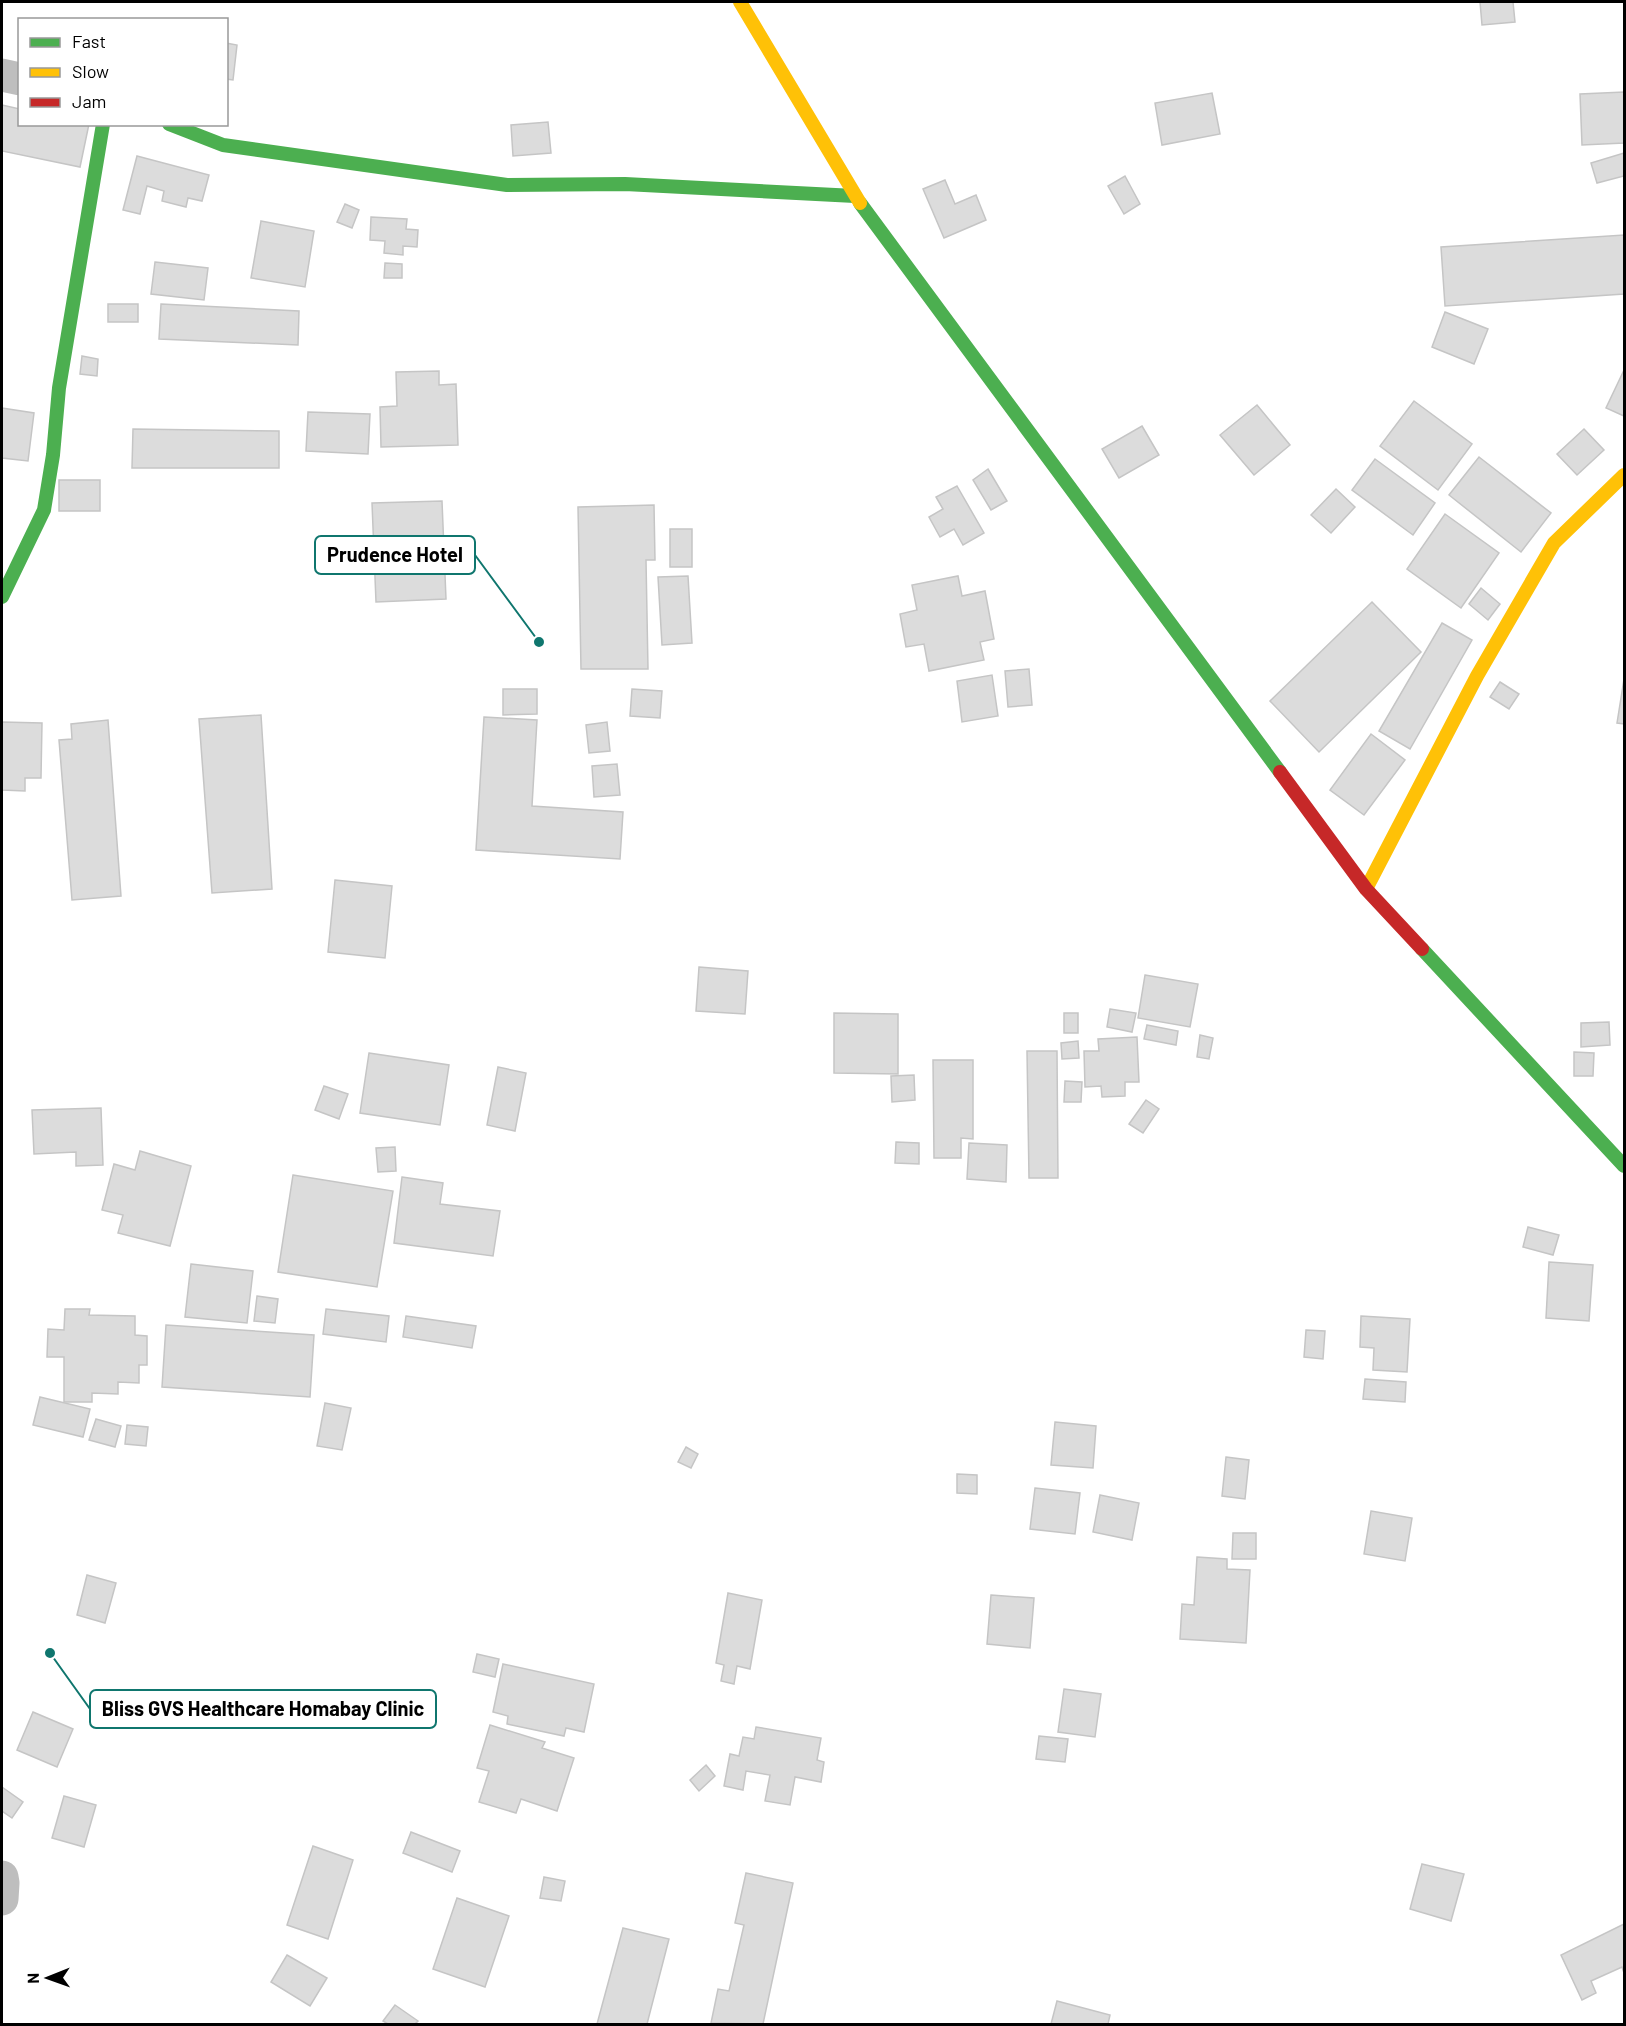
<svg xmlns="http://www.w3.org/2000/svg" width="1626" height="2026" font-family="Barlow,sans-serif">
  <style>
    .building { fill: #dcdcdc; stroke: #c5c5c5; stroke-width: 1.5 }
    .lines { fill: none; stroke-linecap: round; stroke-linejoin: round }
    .street { stroke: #bebebe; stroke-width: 33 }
    .fast { stroke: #4caf50; stroke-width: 14 }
    .slow { stroke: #ffc107; stroke-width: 14 }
    .jam { stroke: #c62828; stroke-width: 14 }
    .leader { fill: none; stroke: #0f766e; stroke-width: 2 }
    .callout-dot { fill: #0f766e; stroke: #fff; stroke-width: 2 }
    .callout { fill: #fff; stroke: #0f766e; stroke-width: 2 }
    .callout-label { font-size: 20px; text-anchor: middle; font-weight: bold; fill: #000 }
  </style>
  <rect width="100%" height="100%" fill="#fff"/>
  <g class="building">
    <polygon points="1480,2 1513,2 1515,22 1482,25"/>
    <polygon points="226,43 237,45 233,80 226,79"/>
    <polygon points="1624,92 1624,143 1582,145 1580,94"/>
    <polygon points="1212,93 1220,134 1162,145 1155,103"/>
    <polygon points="2,105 20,109 20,124 89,124 80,167 2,151"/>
    <polygon points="548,122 551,153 513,156 511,125"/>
    <polygon points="1624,153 1624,176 1597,183 1591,163"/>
    <polygon points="137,156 209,175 202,201 188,198 186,207 162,201 164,191 147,186 140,214 123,210"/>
    <polygon points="1125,176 1140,204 1124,214 1108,186"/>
    <polygon points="945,180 955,204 976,195 986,220 944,238 923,189"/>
    <polygon points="345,204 359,210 352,228 337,222"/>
    <polygon points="371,217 407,219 406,229 418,230 417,247 403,246 403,255 384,253 385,241 370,240"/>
    <polygon points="261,221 314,231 305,287 251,278"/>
    <polygon points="1624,235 1624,294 1445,306 1441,247"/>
    <polygon points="155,262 208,268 204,300 151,294"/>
    <polygon points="385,263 402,264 402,278 384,278"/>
    <rect x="108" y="304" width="30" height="18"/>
    <polygon points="161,304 299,311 298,345 159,339"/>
    <polygon points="1445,312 1488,329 1474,364 1432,347"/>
    <polygon points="82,356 98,359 97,376 80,374"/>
    <polygon points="1624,370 1624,416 1606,408"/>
    <polygon points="439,371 439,385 456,384 458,445 381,447 380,407 397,406 396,372"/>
    <polygon points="1414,401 1472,444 1438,490 1380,446"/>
    <polygon points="1257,405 1290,445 1254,475 1220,435"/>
    <polygon points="2,408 34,413 28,461 2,458"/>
    <polygon points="308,412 370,414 368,454 306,451"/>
    <polygon points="1142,426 1159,455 1119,478 1102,449"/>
    <polygon points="133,429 279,431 279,468 132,468"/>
    <polygon points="1584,429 1604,450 1577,475 1557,454"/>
    <polygon points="1479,457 1551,513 1521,552 1449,495"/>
    <polygon points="1375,459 1435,503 1413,535 1352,490"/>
    <polygon points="988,469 1007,501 991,510 973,480"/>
    <rect x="59" y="480" width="41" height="31"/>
    <polygon points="957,486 984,533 963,545 954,529 940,537 929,517 943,509 936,497"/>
    <polygon points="1336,489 1355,507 1331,533 1311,515"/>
    <polygon points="442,501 446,599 376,602 372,503"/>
    <polygon points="654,505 655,560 646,560 648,669 581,669 578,507"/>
    <polygon points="1445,514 1499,553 1461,608 1407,569"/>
    <rect x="670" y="529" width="22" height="38"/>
    <polygon points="688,576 692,643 662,645 658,577"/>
    <polygon points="958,576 962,596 985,591 994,639 980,642 984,660 929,671 924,644 906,647 900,614 917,610 912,585"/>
    <polygon points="1481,588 1500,604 1488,620 1469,604"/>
    <polygon points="1372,602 1421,652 1319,752 1270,701"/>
    <polygon points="1442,623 1472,640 1410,749 1379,731"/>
    <polygon points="1029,669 1032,705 1008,707 1005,671"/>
    <polygon points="992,675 998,716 962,722 957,681"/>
    <polygon points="1624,679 1624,724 1617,723"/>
    <polygon points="1500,682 1519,694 1509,709 1490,697"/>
    <polygon points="503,689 537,689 537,714 503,715"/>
    <polygon points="632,689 662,691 660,718 630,716"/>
    <polygon points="261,715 272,889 212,893 199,719"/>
    <polygon points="484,717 537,720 532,806 623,812 620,859 476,850"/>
    <polygon points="108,720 121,896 72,900 59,740 72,739 71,724"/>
    <polygon points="2,722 42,723 41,778 25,778 25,791 2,790"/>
    <polygon points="607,722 610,751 589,753 586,725"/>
    <polygon points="1371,734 1405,760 1364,815 1330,790"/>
    <polygon points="617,764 620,795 594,797 592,766"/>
    <polygon points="335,880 392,886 385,958 328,952"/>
    <polygon points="699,967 748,971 745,1014 696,1011"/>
    <polygon points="1145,975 1198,984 1190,1027 1138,1018"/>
    <polygon points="1110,1009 1136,1013 1132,1032 1107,1027"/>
    <polygon points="834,1013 898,1014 898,1074 834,1073"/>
    <rect x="1064" y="1013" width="14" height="20"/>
    <polygon points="1609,1022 1610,1045 1581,1047 1581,1023"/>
    <polygon points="1147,1025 1178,1031 1176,1045 1144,1039"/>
    <polygon points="1200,1035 1213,1038 1209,1059 1197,1057"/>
    <polygon points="1137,1037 1139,1082 1125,1082 1125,1096 1102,1097 1101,1086 1085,1087 1084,1051 1099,1051 1098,1039"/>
    <polygon points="1078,1041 1079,1058 1062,1059 1061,1043"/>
    <polygon points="1027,1051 1057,1051 1058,1178 1029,1178"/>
    <polygon points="1574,1052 1594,1053 1593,1076 1574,1076"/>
    <polygon points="369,1053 449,1065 440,1125 360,1113"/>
    <polygon points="933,1060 973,1060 973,1139 961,1138 961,1158 934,1158"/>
    <polygon points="498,1067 526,1073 515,1131 487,1125"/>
    <polygon points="914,1075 915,1100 892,1102 891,1076"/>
    <polygon points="1065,1081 1082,1082 1081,1102 1064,1102"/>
    <polygon points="324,1086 348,1094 339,1119 315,1110"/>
    <polygon points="1146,1100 1159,1109 1143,1133 1129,1124"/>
    <polygon points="101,1108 103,1165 76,1166 76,1152 34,1154 32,1110"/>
    <polygon points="896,1142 919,1143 919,1164 895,1163"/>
    <polygon points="969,1143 1007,1145 1006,1182 967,1179"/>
    <polygon points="395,1147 396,1171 378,1172 376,1148"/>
    <polygon points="140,1151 191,1166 170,1246 118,1233 123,1215 102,1210 114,1164 135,1170"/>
    <polygon points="293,1175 393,1191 377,1287 278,1272"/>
    <polygon points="402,1177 443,1183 440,1204 500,1211 493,1256 394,1243"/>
    <polygon points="1528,1227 1559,1235 1553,1255 1523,1247"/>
    <polygon points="1549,1262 1593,1265 1589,1321 1546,1318"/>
    <polygon points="191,1264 253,1271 247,1323 185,1317"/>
    <polygon points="257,1296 278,1299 275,1323 254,1321"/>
    <polygon points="65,1309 90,1309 89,1315 135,1316 135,1335 147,1336 147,1365 139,1365 139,1383 118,1382 118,1394 92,1393 92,1402 64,1402 64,1357 47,1357 48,1329 64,1330"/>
    <polygon points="326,1309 389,1316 386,1342 323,1334"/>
    <polygon points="406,1316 476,1326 472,1348 403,1337"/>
    <polygon points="1361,1316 1410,1319 1407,1372 1373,1370 1374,1348 1360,1347"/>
    <polygon points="166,1325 314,1335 310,1397 162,1387"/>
    <polygon points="1306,1330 1325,1331 1323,1359 1304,1357"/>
    <polygon points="1365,1379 1406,1382 1405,1402 1363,1399"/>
    <polygon points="40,1397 90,1409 83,1437 33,1425"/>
    <polygon points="325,1403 351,1408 342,1450 317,1446"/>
    <polygon points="96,1419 121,1426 115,1447 89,1440"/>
    <polygon points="1055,1422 1096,1426 1093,1468 1051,1465"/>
    <polygon points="127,1425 148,1427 146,1446 125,1444"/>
    <polygon points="686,1447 698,1454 691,1468 678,1462"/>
    <polygon points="1226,1457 1249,1460 1245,1499 1222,1496"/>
    <polygon points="957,1474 977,1475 977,1494 957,1493"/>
    <polygon points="1035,1488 1080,1493 1075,1534 1030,1529"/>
    <polygon points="1100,1495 1139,1503 1132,1540 1093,1532"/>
    <polygon points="1371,1511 1412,1518 1405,1561 1364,1554"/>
    <polygon points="1233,1533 1256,1533 1256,1559 1232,1559"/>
    <polygon points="1197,1557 1227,1559 1227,1569 1250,1570 1246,1643 1180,1639 1182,1604 1194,1605"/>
    <polygon points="87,1575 116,1583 105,1623 77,1615"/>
    <polygon points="728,1593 762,1600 750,1669 737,1666 734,1684 721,1681 724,1665 716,1663"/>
    <polygon points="991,1595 1034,1598 1030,1648 987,1644"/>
    <polygon points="477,1654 499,1659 495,1677 473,1672"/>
    <polygon points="503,1664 594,1684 584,1732 566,1728 564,1736 507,1724 508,1716 493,1712"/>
    <polygon points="1064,1689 1101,1694 1095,1737 1058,1732"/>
    <polygon points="33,1712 73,1729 57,1767 17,1750"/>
    <polygon points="490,1725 545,1742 542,1748 574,1758 557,1811 521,1799 516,1813 479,1802 489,1771 477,1768"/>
    <polygon points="756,1727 821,1738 817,1760 824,1762 821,1782 795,1777 790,1805 765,1801 770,1775 746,1771 743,1790 724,1786 730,1754 739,1756 743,1737 754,1739"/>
    <polygon points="1039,1736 1068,1739 1065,1762 1036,1759"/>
    <polygon points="706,1765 715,1776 699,1791 690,1780"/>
    <polygon points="2,1787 23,1802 12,1818 2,1811"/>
    <polygon points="64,1796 96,1805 84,1847 52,1838"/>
    <polygon points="411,1832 460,1851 452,1872 403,1853"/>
    <polygon points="313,1846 353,1860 328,1939 287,1925"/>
    <polygon points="1422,1864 1464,1874 1451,1921 1410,1909"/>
    <polygon points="746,1873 793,1883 763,2024 711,2023 718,1989 729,1991 744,1925 735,1923"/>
    <polygon points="544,1877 565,1881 561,1901 540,1898"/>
    <polygon points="457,1898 509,1916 485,1987 433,1969"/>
    <polygon points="1624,1924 1624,1973 1622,1967 1591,1981 1596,1993 1582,2000 1561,1955"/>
    <polygon points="623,1928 669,1939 647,2024 597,2024"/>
    <polygon points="287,1955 327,1978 310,2006 271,1982"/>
    <polygon points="1057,2001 1110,2015 1108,2024 1051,2024"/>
    <polygon points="395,2005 418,2021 415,2024 388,2024 383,2021"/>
  </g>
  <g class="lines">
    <g class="street">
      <polyline points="2,75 20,79"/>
      <polyline points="2,1877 3,1883 2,1899"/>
    </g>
    <g class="fast">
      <polyline points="169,124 223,145 507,185 625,184 855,196"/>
      <polyline points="860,203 1280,772"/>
      <polyline points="2,597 44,510 53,455 59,388 103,124"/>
      <polyline points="1422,949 1624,1166"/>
    </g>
    <g class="slow">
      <polyline points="740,2 860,203"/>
      <polyline points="1366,889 1477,676 1554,543 1624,475"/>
    </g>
    <polyline class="jam" points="1280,772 1366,889 1422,949"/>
  </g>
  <path class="leader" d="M539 642L475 555M50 1653L90 1709"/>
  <g class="callout-dot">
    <circle cx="539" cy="642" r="6"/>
    <circle cx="50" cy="1653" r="6"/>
  </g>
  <g class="callout">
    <rect x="315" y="536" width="160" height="38" rx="6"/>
    <rect x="90" y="1690" width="346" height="38" rx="6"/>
  </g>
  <g class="callout-label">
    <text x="395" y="562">Prudence Hotel</text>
    <text x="263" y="1716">Bliss GVS Healthcare Homabay Clinic</text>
  </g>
  <rect width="1626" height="2026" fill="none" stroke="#000000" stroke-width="6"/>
  <rect x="18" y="18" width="210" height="108" fill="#ffffff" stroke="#999999" stroke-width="1.5"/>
  <rect x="30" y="38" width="30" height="9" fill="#4caf50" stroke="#999999" stroke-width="1.5"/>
  <text x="72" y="48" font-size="18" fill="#000000">Fast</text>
  <rect x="30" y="68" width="30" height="9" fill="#ffc107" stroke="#999999" stroke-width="1.5"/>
  <text x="72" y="78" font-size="18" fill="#000000">Slow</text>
  <rect x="30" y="98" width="30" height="9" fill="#c62828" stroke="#999999" stroke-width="1.5"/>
  <text x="72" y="108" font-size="18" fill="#000000">Jam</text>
  <g transform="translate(48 1978) rotate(269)" stroke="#ffffff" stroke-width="4.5" paint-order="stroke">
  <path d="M0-4.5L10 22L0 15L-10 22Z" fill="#000000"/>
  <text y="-9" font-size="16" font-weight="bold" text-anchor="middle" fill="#000000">N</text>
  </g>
</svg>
